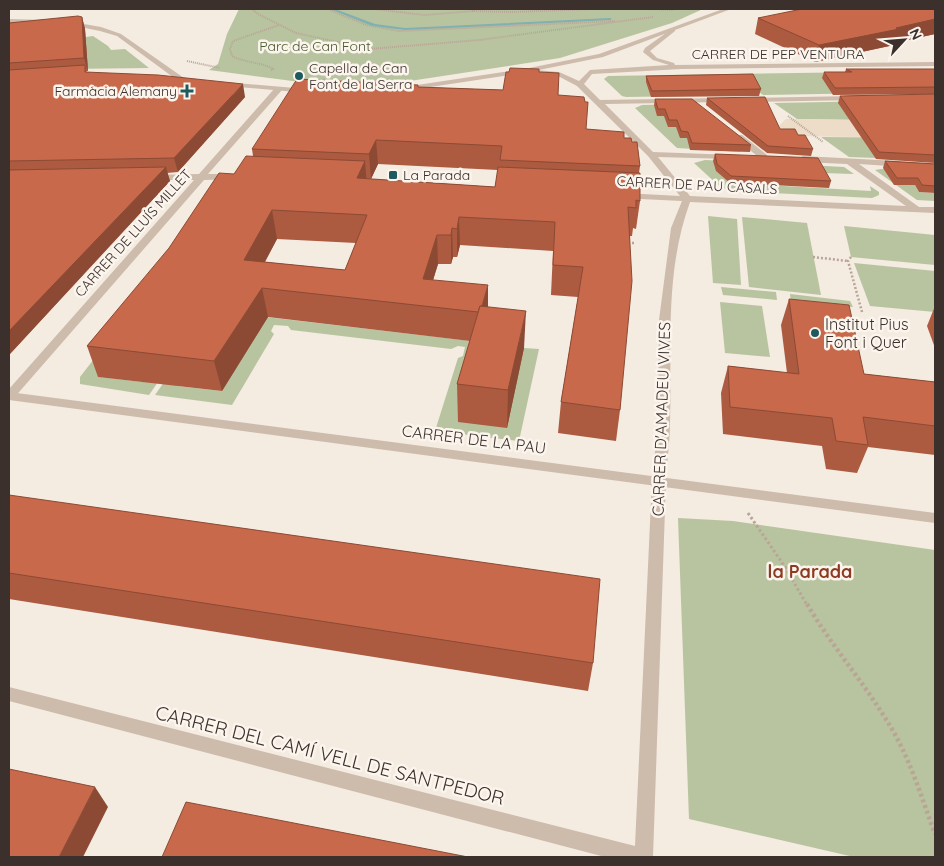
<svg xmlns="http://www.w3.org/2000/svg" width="944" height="866" font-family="Quicksand,sans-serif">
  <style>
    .green { fill: #b8c4a0 }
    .plaza { fill: #ecdcc8 }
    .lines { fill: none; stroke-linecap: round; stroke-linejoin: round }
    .stream { fill: #7fb0b2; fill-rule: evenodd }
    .path-far3 { stroke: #b9a596; stroke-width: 2; stroke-dasharray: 1 1; stroke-linecap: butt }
    .path-far2 { stroke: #b9a596; stroke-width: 2.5; stroke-dasharray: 2 2; stroke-linecap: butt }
    .path-far1 { stroke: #b9a596; stroke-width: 3; stroke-dasharray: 2.5 2.5; stroke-linecap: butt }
    .path { stroke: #b9a596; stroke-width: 4.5; stroke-dasharray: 3 3; stroke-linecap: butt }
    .minor { fill: #cdbbac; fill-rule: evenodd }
    .tertiary { fill: #cdbbac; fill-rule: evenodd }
    .wall { fill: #ac5a40; fill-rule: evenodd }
    .shaded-wall { fill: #8c4a34 }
    .building { fill: #c8694b; stroke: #8c4a34; fill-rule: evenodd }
    .poi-dot { fill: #1f5a5e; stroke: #fbf5ee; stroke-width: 2 }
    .labels { text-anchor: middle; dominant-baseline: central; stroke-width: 5; stroke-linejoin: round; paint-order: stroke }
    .far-park-label { font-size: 14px; fill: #4a5a2e; stroke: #fbf5ee }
    .far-street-label { font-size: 14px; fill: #3b302b; stroke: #fbf5ee }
    .far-poi-label { font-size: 14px; fill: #3b302b; stroke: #fbf5ee; text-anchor: start }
    .poi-label { font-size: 16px; fill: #3b302b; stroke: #fbf5ee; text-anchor: start }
    .street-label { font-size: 16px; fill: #3b302b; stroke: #fbf5ee }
    .neighbourhood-label { font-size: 18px; font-weight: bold; fill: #8c3b22; stroke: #fbf5ee }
    .near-street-label { font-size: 19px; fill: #3b302b; stroke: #fbf5ee }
  </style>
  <rect width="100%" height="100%" fill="#f4ebe1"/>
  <g class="green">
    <polygon points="239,9 703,9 672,23 560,58 390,84 308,83 209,70 218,64 227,34"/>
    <polygon points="93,36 108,46 111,50 125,49 149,68 66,69 86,37"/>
    <polygon points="935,71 935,92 763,95 735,74"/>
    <polygon points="725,74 753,95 626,97 622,96 604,79 608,76"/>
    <polygon points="935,100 839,104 848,117 935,121 797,119 774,103"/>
    <polygon points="686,104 741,152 677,148 635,108 642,105"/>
    <polygon points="821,137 935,138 935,142 865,142 876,158 849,157"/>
    <polygon points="705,160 844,167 854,174 822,173 728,178 729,183 871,191 870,186 879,192 879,195 872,198 731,191 719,186 694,163"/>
    <polygon points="881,169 935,171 909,185 915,185 919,192 935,193 935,201 917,200 875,170"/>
    <polygon points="708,216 737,219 741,285 713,283"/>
    <polygon points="742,217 807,223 821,295 749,287"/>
    <polygon points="844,226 935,235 935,265 851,257"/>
    <polygon points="854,263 935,271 935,312 870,306"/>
    <polygon points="721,287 776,292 777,300 723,295"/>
    <polygon points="222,290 149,395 80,384 80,377 111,337 99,377 143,382 162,357"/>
    <polygon points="790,294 850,301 853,307 791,302"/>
    <polygon points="720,302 762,306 770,357 725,353"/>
    <polygon points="213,312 177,386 222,391 266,317 480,342 506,428 524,348 539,349 519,441 435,431 458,358 463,356 465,347 458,346 451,349 291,330 288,326 274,325 271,331 274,334 232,405 155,395"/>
    <polygon points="678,518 733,521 935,550 935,857 854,857 689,819"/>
  </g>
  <polygon class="plaza" points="786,119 935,121 935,138 793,136 781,129 779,126"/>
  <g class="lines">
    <polygon class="stream" points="330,9 335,9 375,24 405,28 610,18 612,19 610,20 405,30 372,26"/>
    <g class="path-far3">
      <polyline points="252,9 258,14 296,33 370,49 479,40 653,17"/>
      <polyline points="374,9 424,15 474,11"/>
      <polyline points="643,9 675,10"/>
      <polyline points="330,10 366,25 399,31 615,21"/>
      <polyline points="472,11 511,12 593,9"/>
      <polyline points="187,61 220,68"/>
      <path d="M271,70L274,69C261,62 245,63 232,56L230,49L233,41L279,25"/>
      <polyline points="348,82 389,80"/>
      <polyline points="788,116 823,142"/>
    </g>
    <g class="path-far2">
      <polyline points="628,243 636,243"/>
      <polyline points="813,257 848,261"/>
      <polyline points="851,257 848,261 862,312"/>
    </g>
    <polyline class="path-far1" points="748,513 785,567 807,605"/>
    <path class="path" d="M807,604C831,645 862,680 887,721C909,755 921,796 935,834"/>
    <g class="minor">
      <polygon points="9,19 48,20 51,22 48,24 9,23"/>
      <polygon points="67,21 101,27 121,34 184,78 177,80 117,36 100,31 65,24 65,22"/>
      <path d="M673,28L675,29V31L650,51L657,58L674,63L675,65L935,62V66L681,69L592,74L584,84L600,100L726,98V102H723L605,104L653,152L734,155V159H731L658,157L690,196L906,206L847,164L803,162L799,159L803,156L935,163V169L859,164L919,207H935V213L690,202C664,273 672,348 670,422C670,442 667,461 666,480L653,857H605L9,701V687L635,846L652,480L658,423L659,320L671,228L682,201L620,198L619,196L623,193L680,196L648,156L577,86L558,76L524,73L520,71L524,69L559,72L579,81L590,70L669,65L653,60L643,52L645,48Z"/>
      <polygon points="275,88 282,90 208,174 234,174 238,177 237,179 204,180 13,399 9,400 9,389 194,180 151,180 147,177 148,175 199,174"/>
      <polygon points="855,96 858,96 858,100 750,102 746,100 750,98"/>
      <polygon points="736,135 742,135 767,155 767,159 761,159 736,139"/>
    </g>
    <g class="tertiary">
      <polygon points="723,9 731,9 603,57 524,73 404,91 400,89 404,87 524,69 599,54"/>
      <polygon points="224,82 307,89 311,91 307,93 227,86 224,86"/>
      <polygon points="9,392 935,513 935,523 9,400"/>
    </g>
  </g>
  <g class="wall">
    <polygon points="935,9 935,34 894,43 894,45 815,62 755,34 758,18"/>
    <polygon points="82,17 85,29 88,71 86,71 87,72 245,97 178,172 167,173 170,181 9,355 9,23"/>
    <polygon points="846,69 935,69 935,94 833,95 822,78 824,72 845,72"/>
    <path d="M539,72L586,129L624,138L632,142L640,166L639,173L640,201L636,229L633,228L632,236H630L620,410L616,441L558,433L561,402L578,297L551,295L553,251L460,245L457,257H453L451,264H438L433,280L488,307L524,348L507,428L458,422L457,384L470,341L268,317L222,391L98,377L87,346L234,174L253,156L252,149L418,87L503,90ZM378,164L498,170L495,187L371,179ZM277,239L356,243L345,270L265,262Z"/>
    <polygon points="646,76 761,89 759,96 651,97 646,82"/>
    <polygon points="935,94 935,163 876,159 838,103 840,96"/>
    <polygon points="707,98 780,129 798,135 813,149 811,156 767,153 706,105"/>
    <polygon points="655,99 751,145 750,152 690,150 687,138 680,138 676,127 668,127 664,116 657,116 654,105"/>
    <polygon points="715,154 831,181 829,188 730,183 716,171 713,161"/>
    <polygon points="885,161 935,164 935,193 919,192 915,185 894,185 883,168"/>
    <polygon points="789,299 864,374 935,382 935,455 868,447 857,473 826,469 822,446 723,434 721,393 728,366 787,373 781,325"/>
    <polygon points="935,306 935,348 927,326"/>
    <polygon points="9,495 593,663 588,691 9,599"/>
  </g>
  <g class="shaded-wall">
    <polygon points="82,17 85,29 88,71 84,58"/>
    <polygon points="935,19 935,34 894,43 894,45 815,62 819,45"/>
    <polygon points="243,84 245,97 178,172 174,158"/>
    <polygon points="376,140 378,164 371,179 369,154"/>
    <polygon points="365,161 367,188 357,178"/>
    <polygon points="166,167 170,181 9,355 9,331"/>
    <polygon points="272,210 277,239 250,289 244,260"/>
    <polygon points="459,217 460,245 457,257 457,229"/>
    <polygon points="452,228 453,257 451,264 451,235"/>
    <polygon points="437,235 438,264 425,306 423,279"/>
    <polygon points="488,285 488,315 480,312"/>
    <polygon points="262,288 268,317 222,391 214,361"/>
    <polygon points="526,311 524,348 507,428 508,390"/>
    <polygon points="95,787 108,807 83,857 59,857"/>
  </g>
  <g class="building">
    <polygon points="802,9 935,9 935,19 896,28 899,29 819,45 758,18"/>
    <polygon points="78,16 82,17 84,58 9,63 9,23"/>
    <polygon points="85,65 85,72 158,75 243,84 174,158 9,161 9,70"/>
    <polygon points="510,68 539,69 539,72 559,73 558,95 584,97 585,102 588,102 586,129 624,132 624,138 631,138 632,142 637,142 640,166 500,160 502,146 376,140 369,154 252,149 297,79 418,85 418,87 503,90 506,72 509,72"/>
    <polygon points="846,69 935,69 935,87 835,88 824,72 852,72"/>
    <polygon points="753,74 761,89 652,91 646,76"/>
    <polygon points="935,94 935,155 879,152 840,96"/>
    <polygon points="765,97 780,129 795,129 798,135 805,135 813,149 768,146 707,98"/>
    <polygon points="655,99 692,99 751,145 692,143 688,132 681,131 677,120 669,120 665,109 658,109"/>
    <polygon points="715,154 818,158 831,181 731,176 717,164"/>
    <path d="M246,156L365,161L357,178L495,187L498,167L640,173V201L636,200V208L628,207L632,281L620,410L561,402L583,267L553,265L555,222L459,217L457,229L452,228L451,235H437L423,279L488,285L482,306H480L478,312L262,288L214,361L87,346L169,248L219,173L234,174ZM272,210L367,215L345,270L244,260Z"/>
    <polygon points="885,161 935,164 935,186 922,185 918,178 897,178"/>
    <polygon points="166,167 9,331 9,170"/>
    <polygon points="789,299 849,305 864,374 935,382 935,426 863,417 868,445 836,441 832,418 730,407 728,366 799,374"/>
    <polygon points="480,306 526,311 508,390 457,384"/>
    <polygon points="9,495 600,579 593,663 9,573"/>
    <polygon points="9,769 95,787 59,857 9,857"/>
    <polygon points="186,802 468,857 162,857"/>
  </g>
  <g class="poi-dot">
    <circle cx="299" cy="76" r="5"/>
    <path d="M184.5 83.5h5v5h5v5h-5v5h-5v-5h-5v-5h5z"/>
    <rect x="388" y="170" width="10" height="10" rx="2.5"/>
    <circle cx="815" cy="333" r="5"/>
  </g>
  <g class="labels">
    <g class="far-park-label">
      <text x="315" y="46">Parc de Can Font</text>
    </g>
    <g class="far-street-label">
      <text x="778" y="54">CARRER DE PEP VENTURA</text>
      <text transform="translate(697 185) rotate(3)">CARRER DE PAU CASALS</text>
      <text transform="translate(133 233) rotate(-48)">CARRER DE LLUÍS MILLET</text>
    </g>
    <g class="far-poi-label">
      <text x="309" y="68">Capella de Can<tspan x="309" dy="16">Font de la Serra</tspan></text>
      <text x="177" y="91" text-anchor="end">Farmàcia Alemany</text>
      <text x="403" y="175">La Parada</text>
    </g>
    <g class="poi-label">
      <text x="825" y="324">Institut Pius<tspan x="825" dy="18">Font i Quer</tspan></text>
    </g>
    <g class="street-label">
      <text transform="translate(661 419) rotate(-88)">CARRER D'AMADEU VIVES</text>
      <text transform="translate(474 439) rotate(7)">CARRER DE LA PAU</text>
    </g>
    <g class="neighbourhood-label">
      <text x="810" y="571">la Parada</text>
    </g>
    <g class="near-street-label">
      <text transform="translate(330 755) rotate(14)">CARRER DEL CAMÍ VELL DE SANTPEDOR</text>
    </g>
  </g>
  <rect width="944" height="866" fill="none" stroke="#3b302b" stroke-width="20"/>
  <g transform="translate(904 40) rotate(64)" stroke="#fbf5ee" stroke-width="4" paint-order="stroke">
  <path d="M0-4L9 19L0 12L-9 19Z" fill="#3b302b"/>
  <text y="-8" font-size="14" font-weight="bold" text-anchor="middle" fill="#3b302b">N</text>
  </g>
</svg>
